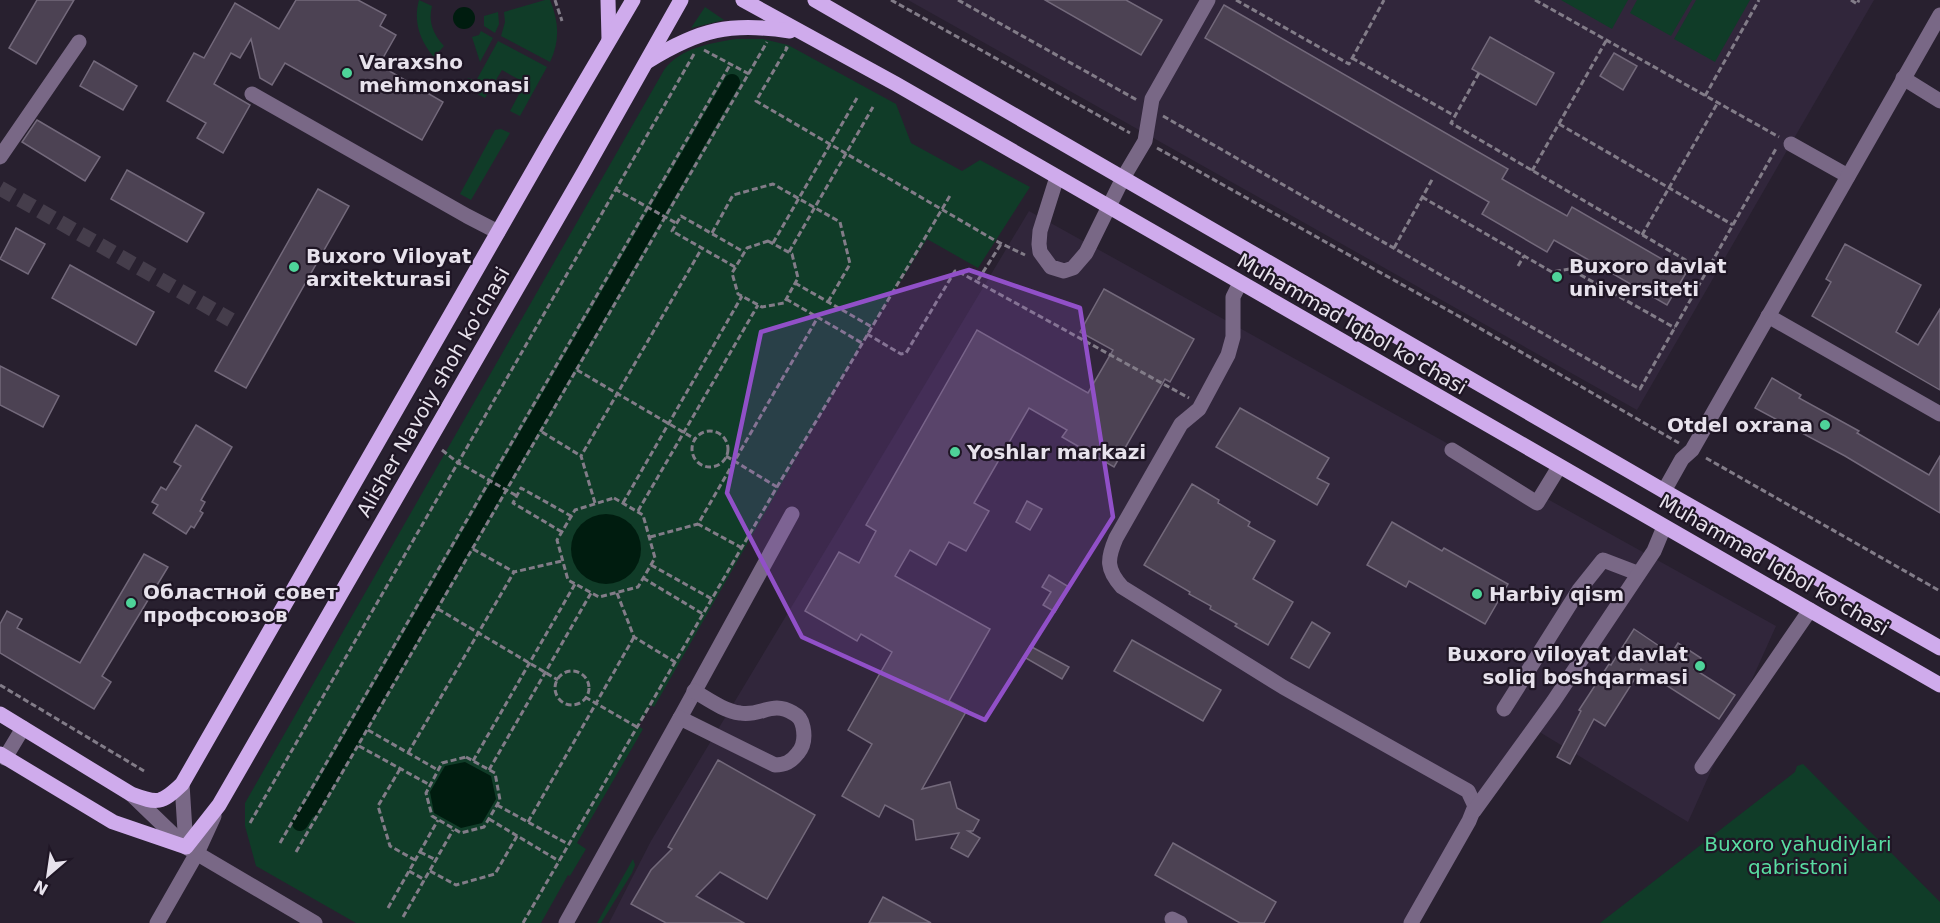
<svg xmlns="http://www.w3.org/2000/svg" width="1940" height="923" font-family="'DejaVu Sans',sans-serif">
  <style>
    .built { fill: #31263b }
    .green { fill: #103c28 }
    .water { fill: #001c0f }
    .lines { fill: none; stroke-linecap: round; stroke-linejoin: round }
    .canal { stroke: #001c0f; stroke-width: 16 }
    .building { fill: #4c4253; stroke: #73697b; stroke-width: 1.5 }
    .minor-tunnel { stroke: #453d4b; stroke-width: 15; stroke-dasharray: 15 8; stroke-linecap: butt }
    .path { stroke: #827c88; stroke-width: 3; stroke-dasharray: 6 3; stroke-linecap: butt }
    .minor { stroke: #796886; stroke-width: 15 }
    .major { stroke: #cfabec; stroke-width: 15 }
    .marked { fill: #9150c8; fill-opacity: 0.2; stroke: #9150c8; stroke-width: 4.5; stroke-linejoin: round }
    .poi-dot { fill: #4ed399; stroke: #1f1625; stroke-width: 2 }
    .labels { text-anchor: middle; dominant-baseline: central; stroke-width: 4.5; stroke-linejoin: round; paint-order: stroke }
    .poi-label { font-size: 20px; font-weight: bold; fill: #e7e2ec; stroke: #1f1625; text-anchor: start }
    .street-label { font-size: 20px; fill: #e7e2ec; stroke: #1f1625 }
    .park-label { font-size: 20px; fill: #59dda2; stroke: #1f1625 }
  </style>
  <rect width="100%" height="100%" fill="#28202f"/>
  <g class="built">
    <polygon points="908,0 1874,0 1637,410"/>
    <polygon points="1029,211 1776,626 1688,822 1528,725 1406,923 609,923 651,841"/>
  </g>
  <g class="green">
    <path d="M419,0L432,6C428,22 433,34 444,46L434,57C420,41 413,21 419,0Z"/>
    <path d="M545,0H550C559,22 560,41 550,62L501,36L505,22L504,12Z"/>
    <polygon points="1561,0 1628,0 1612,29"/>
    <polygon points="1637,0 1692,0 1671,36 1630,13"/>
    <polygon points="1696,0 1750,0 1715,62 1674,39"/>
    <polygon points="705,7 724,20 691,28"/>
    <polygon points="498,12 499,24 495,33 484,26 484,16"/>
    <polygon points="481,31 493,38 480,62 472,37 479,35"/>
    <path d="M736,39H763L788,45L896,104L911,143L962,171L980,160L1030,187L978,268L927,239L867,334L654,707L651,705L638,726L643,729L577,843L586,849L570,876L568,875L541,923H356L256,866L245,826V803L664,70C680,48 711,43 736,39Z"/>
    <polygon points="498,41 547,67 520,116 510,111 525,83 502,70 485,98 463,86 468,78 476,81"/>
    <polygon points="501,129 510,133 471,200 460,194 495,130"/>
    <polygon points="1803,764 1940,902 1940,923 1600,923 1795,772 1797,766"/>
    <polygon points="633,859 635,865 632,873 601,923 597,923"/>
  </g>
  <g class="water">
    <circle cx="464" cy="18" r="11"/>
    <circle cx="606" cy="549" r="35"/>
    <polygon points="465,762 491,776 496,799 482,823 461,828 434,813 430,792 445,766"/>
  </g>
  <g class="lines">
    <polyline class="canal" points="300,823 307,811 311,809 732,82"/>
  </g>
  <g class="building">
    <polygon points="37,0 74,0 36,64 9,48"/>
    <polygon points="296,0 358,0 386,15 380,26 396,35 379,65 443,102 422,140 285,63 272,85 260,78 251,39 240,58 231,53 214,84 250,105 223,153 197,138 206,123 167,101 194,53 204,58 235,3 279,29"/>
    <polygon points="1045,0 1126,0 1162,20 1141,55"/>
    <polygon points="1224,5 1508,169 1502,179 1567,216 1572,207 1686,273 1667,305 1554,240 1547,252 1482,214 1489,202 1205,38"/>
    <polygon points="1490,37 1554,73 1536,105 1472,69"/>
    <polygon points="1614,53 1637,66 1623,90 1600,76"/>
    <polygon points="94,61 137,86 123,110 80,86"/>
    <polygon points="37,120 100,157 85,181 22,142"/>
    <polygon points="127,170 204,213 187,242 111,199"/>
    <polygon points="318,189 349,206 246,388 215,371"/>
    <polygon points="16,228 45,244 28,274 0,259"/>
    <polygon points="1845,244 1921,285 1896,332 1918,345 1940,309 1940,390 1812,316 1831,282 1826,279"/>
    <polygon points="70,265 154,312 136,345 52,298"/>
    <polygon points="1104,289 1194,339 1170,382 1165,379 1114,467 1062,437 1067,430 1029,408 974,503 989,511 966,551 949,542 936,565 910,550 895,576 990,629 949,701 967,710 922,789 950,782 957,808 979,820 973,831 968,831 980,838 968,857 951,848 959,833 916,840 913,820 885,805 879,817 842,796 872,744 848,730 892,652 861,634 857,641 805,611 839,552 859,563 876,531 866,525 977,330 1088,393 1113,350 1080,332"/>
    <polygon points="0,366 59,396 43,427 0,405"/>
    <polygon points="1772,378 1801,395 1799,398 1859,431 1857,433 1929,475 1940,456 1940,513 1845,456 1755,408"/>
    <polygon points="1240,408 1329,458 1317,478 1329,484 1317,505 1216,447"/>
    <polygon points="196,425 232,447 201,500 205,502 200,511 203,513 194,528 191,526 186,534 153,513 158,505 152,502 161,487 166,490 181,466 174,462"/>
    <polygon points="1192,484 1219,500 1218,503 1250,522 1248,526 1275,541 1253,579 1293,602 1268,645 1235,626 1237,624 1210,609 1211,606 1189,594 1190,592 1144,565"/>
    <polygon points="1027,501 1042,509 1030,530 1016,522"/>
    <polygon points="1392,522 1442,551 1444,548 1508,584 1485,624 1409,581 1406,587 1367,565"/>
    <polygon points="144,554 168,567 102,676 111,682 94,709 0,653 0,624 7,611 22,619 17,628 80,663"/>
    <polygon points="1049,575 1069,587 1055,612 1043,605 1051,592 1042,587"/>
    <polygon points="1312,622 1330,633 1309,668 1291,658"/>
    <polygon points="1634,629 1671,654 1678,643 1701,658 1694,669 1735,695 1719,719 1641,669 1605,726 1594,719 1570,764 1557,757 1581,711 1579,710 1609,664 1611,665"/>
    <polygon points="1132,640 1221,690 1203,721 1114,671"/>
    <polygon points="1030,646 1069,667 1062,679 1024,657"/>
    <polygon points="718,760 815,815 767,899 720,872 696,896 744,923 666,923 631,904 651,870 672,849 668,847"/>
    <polygon points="1173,843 1276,902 1264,923 1240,923 1155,875"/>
    <polygon points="883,897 931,923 869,923"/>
  </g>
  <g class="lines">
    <polyline class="minor-tunnel" points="0,188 231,320"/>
    <g class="path">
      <polyline points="555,0 562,21"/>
      <polyline points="891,0 1130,133"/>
      <polyline points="958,0 1137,100"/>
      <polyline points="1236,0 1349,64 1384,0"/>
      <polyline points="1535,0 1779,137"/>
      <polyline points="1851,0 1857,4 1859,0"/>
      <polyline points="785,47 787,48 756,101 996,241 1025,255"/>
      <polyline points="704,50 749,74"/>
      <polyline points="1352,58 1455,116"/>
      <polyline points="1479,73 1451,123 1706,272"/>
      <polyline points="1705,96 1759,0"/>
      <polyline points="1163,116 1640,389 1777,147"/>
      <polyline points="1559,124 1733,225"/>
      <polyline points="1157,148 1462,318 1679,443"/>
      <polyline points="1532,171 1606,41"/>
      <polyline points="615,189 676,223"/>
      <polyline points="1422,197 1552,272 1570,269 1675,328"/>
      <polyline points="712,233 733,195 773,184 840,222 850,264 828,302"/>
      <polyline points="1642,235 1717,104"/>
      <polygon points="768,241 792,254 798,278 784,303 762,307 738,294 732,273 747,248"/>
      <polyline points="773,243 857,98"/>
      <polyline points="1394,248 1433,178"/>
      <polyline points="789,252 873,107"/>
      <polyline points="1518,266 1524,256"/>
      <polyline points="735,267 672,231 681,216 744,252"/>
      <polyline points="978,280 1001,244"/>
      <polyline points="795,283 872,327"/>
      <polyline points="786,299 862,343"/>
      <polyline points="867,334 901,354 906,353 952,276 955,271 959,272 1189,398"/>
      <polyline points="577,370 695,439"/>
      <circle cx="710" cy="449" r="18"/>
      <polyline points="542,432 581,456"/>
      <polyline points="442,450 457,462 517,496"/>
      <polyline points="726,456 777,487"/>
      <polyline points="1706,458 1940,591"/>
      <polygon points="614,498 643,515 655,558 638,587 599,597 568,580 557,540 575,510"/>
      <polyline points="595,503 581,456 702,248"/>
      <polyline points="623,503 742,296"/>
      <polyline points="638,511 758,305"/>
      <polyline points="562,532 513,503 521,488 571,516"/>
      <polyline points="650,537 698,524"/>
      <polyline points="742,548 698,524 818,317"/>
      <polyline points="473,549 514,572"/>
      <polyline points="651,565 712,599"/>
      <polyline points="643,578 703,614"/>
      <polyline points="617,593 634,637 675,662"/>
      <polyline points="438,609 558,680"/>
      <circle cx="572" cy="688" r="17"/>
      <polyline points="0,685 144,771"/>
      <polyline points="585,697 637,727"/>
      <polyline points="368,730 438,770"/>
      <polyline points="359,746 430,785"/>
      <polyline points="408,753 514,572 562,561"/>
      <polygon points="466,757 495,773 500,800 484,827 461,833 432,816 426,793 442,763"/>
      <polyline points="473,761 575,584"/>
      <polyline points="400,769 378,806 390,846 415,860"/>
      <polyline points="489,770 591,593"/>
      <polyline points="497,805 568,844"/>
      <polyline points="489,819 559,861"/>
      <polyline points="528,822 634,637"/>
      <polyline points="250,823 694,54"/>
      <polyline points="280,843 730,65"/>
      <polyline points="296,852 767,42"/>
      <polyline points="420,852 436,860"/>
      <polyline points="409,871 425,880"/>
      <polyline points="430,871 456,885 495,874 517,836"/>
      <polyline points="388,908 438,820"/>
      <polyline points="403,917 453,830"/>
      <polyline points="523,923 777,487 951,194"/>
    </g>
    <g class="minor">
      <polyline points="1903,78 1940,101"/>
      <polyline points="252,94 467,216 498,232"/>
      <polyline points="1791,144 1848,176"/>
      <polyline points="0,157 79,42"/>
      <polyline points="1057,177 1040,231 1039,244 1040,252 1051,267 1064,271 1073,268 1086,253 1123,178 1145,141 1152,99 1208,0"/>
      <path d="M1240,283L1233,297V337L1228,355L1199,409L1181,424L1116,538C1107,559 1106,569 1122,587L1283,687L1468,791L1475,806L1469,821L1411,923"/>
      <polyline points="1768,316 1940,414"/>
      <polyline points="1452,450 1537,503 1559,467"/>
      <polyline points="1664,491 1682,459 1692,450 1940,15"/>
      <polyline points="1504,709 1579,590 1603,560 1637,573"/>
      <polyline points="680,718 792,514"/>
      <polyline points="5,758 23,728"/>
      <polyline points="1702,767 1810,610"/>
      <polyline points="182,784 186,847"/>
      <polyline points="131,794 186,847 315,923"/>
      <polyline points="1474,811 1553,702 1654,551 1664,527"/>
      <polyline points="1172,919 1180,923"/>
      <polyline points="157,923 197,853 214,816"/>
      <path d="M566,923L680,718L775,765C785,765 791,762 798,753C804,746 805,737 803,727C802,721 799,716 793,713C772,700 761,717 740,713C724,711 708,699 694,691"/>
    </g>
    <g class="major">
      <polyline points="608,0 609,39"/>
      <polyline points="743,0 896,84 1940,685"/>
      <polyline points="815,0 1664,491 1940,648"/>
      <path d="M648,61C700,29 730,22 790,31"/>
      <path d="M0,714L131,794C158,804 161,804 182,784L549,143L633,0"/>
      <polyline points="0,754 113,822 186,847 219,805 584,172 681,0"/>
    </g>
  </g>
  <path class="marked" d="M969,270L1080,308L1113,517L985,720L802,637L727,493L761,332Z"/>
  <g class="poi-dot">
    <circle cx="347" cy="73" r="6"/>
    <circle cx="294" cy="267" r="6"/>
    <circle cx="1557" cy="277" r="6"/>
    <circle cx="1825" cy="425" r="6"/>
    <circle cx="955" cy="452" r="6"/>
    <circle cx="1477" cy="594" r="6"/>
    <circle cx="131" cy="603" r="6"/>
    <circle cx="1700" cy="666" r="6"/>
  </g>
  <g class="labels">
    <g class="poi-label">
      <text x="359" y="62">Varaxsho<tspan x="359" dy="23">mehmonxonasi</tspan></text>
      <text x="306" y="256">Buxoro Viloyat<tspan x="306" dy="23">arxitekturasi</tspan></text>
      <text x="1569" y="266">Buxoro davlat<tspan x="1569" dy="23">universiteti</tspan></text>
      <text x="1813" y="425" text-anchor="end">Otdel oxrana</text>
      <text x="967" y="452">Yoshlar markazi</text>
      <text x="143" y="592">Областной совет<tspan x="143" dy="23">профсоюзов</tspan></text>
      <text x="1489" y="594">Harbiy qism</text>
      <text x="1688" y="654" text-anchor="end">Buxoro viloyat davlat<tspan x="1688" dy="23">soliq boshqarmasi</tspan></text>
    </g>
    <g class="street-label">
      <text transform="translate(1352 324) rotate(30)">Muhammad Iqbol ko'chasi</text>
      <text transform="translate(433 392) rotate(-60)">Alisher Navoiy shoh ko'chasi</text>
      <text transform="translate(1774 565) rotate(30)">Muhammad Iqbol ko'chasi</text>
    </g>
    <g class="park-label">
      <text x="1798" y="844">Buxoro yahudiylari<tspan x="1798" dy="23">qabristoni</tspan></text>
    </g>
  </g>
  <g transform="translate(48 875) rotate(209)" stroke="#1f1625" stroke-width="4.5" paint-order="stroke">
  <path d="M0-4.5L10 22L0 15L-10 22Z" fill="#e7e2ec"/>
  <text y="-9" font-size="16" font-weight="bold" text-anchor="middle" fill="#e7e2ec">N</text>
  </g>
</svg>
